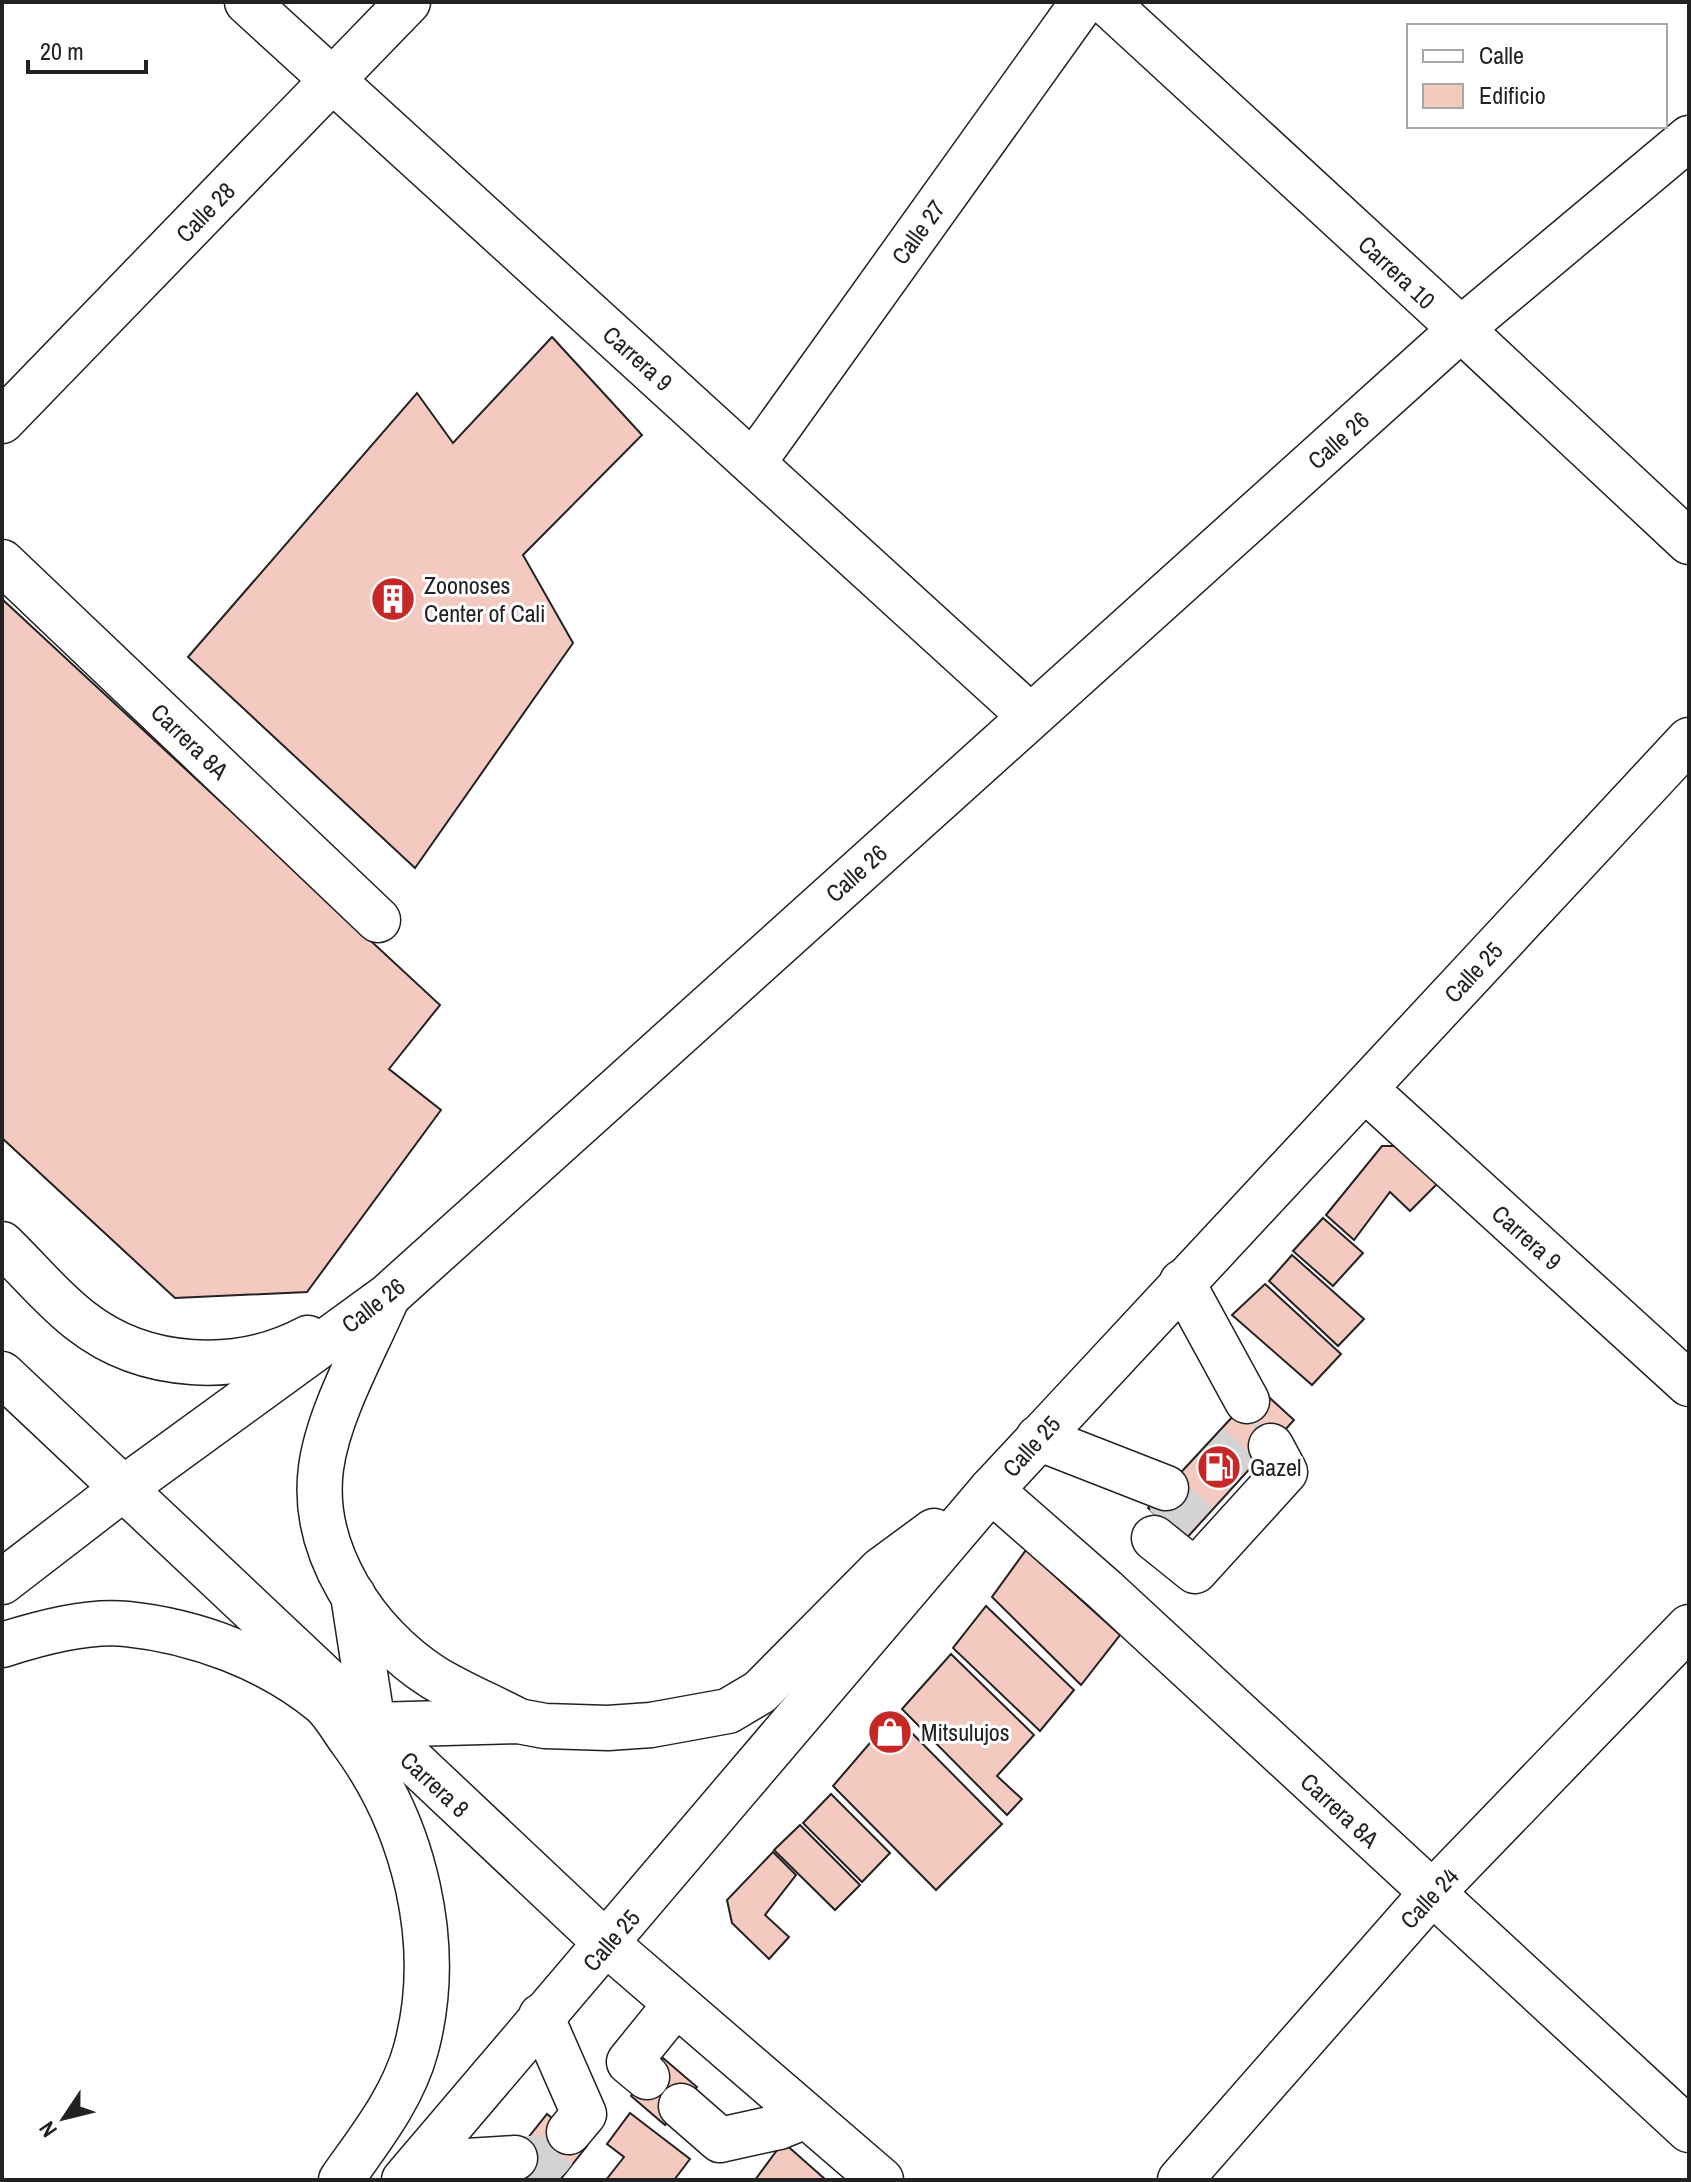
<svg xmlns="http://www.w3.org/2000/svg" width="1691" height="2182" font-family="'Archivo Narrow',sans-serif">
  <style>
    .building { fill: #f3c9c0; stroke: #222; stroke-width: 2 }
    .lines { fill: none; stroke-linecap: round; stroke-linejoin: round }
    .minor-tunnel { stroke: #d3d3d3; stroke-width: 44; stroke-dasharray: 44 22; stroke-linecap: butt }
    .minor-casing { stroke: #222; stroke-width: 47 }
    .major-casing { stroke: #222; stroke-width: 47 }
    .minor { stroke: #fff; stroke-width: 44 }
    .major { stroke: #fff; stroke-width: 44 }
    .labels { text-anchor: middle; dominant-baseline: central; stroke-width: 6; stroke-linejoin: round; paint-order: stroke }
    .street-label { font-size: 24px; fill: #222; stroke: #fff }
    .poi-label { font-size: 24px; fill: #222; stroke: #fff; text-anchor: start }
  </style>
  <rect width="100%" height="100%" fill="#fff"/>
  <g class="building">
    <polygon points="552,337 642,435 523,555 573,643 415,868 188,657 417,393 453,443"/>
    <polygon points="2,599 440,1005 389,1069 441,1110 307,1292 175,1298 2,1138"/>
    <polygon points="1382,1146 1401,1146 1439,1182 1410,1211 1390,1192 1354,1240 1326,1215"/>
    <polygon points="1323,1218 1363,1253 1333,1286 1293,1251"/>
    <polygon points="1292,1255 1364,1319 1338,1346 1269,1281"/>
    <polygon points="1265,1284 1341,1354 1312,1385 1232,1315"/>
    <polygon points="1259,1388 1294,1420 1184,1541 1148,1508"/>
    <polygon points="1026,1550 1120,1635 1081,1685 992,1597"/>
    <polygon points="986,1606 1074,1690 1040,1731 953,1648"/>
    <polygon points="951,1654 1034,1735 997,1776 1022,1799 1007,1815 902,1709"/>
    <polygon points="894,1715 1002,1824 936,1890 833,1786"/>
    <polygon points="831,1794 890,1853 862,1882 803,1823"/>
    <polygon points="800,1825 860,1885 835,1910 774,1850"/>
    <polygon points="773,1852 796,1875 765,1915 789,1937 769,1959 732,1923 727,1900"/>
    <polygon points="663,2058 697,2087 665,2125 631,2096"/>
    <polygon points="630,2113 690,2159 674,2180 606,2180 624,2157 607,2144"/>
    <polygon points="547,2114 587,2146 560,2180 529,2180 508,2163"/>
    <polygon points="783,2142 826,2180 755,2180"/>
  </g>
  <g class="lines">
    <g class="minor-tunnel">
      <polyline points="1166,1525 1259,1422"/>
      <polyline points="515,2158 549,2158 569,2132"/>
    </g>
    <g class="minor-casing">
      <g id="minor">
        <polyline points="247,2 1029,715"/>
        <polyline points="1106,2 1461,329"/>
        <polyline points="2,421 408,2"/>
        <polyline points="753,463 1083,2"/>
        <polyline points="2,562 378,920"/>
        <polyline points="1365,1089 1689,1384"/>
        <polyline points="1182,1282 1247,1401"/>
        <polyline points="1038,1438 1166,1488"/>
        <polyline points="991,1490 1105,1590 1689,2130"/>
        <polyline points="1154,1538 1195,1571 1285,1472 1271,1446"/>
        <polyline points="607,1944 881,2180"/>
        <polyline points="541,2016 584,2114 569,2132"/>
        <polyline points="647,2077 629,2062 675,2005"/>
        <polyline points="681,2106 720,2140 779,2127 806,2116"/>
        <polyline points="419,2164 515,2158"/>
        <polyline points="1180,2180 1431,1894 1689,1627"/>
      </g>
    </g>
    <g class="major-casing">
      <g id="major">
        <polyline points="1461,329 1689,542"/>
        <path d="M2,1244C28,1269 53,1300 81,1321C145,1371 238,1375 308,1338"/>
        <path d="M387,1298C365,1349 328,1414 321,1468C310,1551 367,1635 433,1677C459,1693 488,1705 515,1719"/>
        <polyline points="2,1374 607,1944"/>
        <polyline points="2,1582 124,1488 388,1296 1461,329 1689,138"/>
        <polyline points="353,1595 373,1725 518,1721 545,1726 608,1728 651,1725 728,1711 760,1692 881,1570 934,1531"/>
        <path d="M2,1645C40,1633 87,1620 127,1624C195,1631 268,1658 322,1702C333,1711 342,1728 351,1740C415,1826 444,1945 416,2049C403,2098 369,2140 341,2180"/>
        <polyline points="404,2180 991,1490 1689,740"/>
      </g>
    </g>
    <use href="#minor" class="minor"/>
    <use href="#major" class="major"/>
  </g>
  <defs>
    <g id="building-disc" transform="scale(2.3)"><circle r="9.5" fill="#c62828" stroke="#fff"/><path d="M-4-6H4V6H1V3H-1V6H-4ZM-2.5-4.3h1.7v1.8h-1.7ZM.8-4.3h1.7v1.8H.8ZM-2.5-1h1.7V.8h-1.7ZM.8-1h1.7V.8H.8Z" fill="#fff"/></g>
    <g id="fuel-disc" transform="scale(2.3)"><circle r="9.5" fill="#c62828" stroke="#fff"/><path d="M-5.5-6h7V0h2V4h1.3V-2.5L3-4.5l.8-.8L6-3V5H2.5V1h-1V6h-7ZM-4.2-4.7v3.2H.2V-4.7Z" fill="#fff"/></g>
    <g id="shop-disc" transform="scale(2.3)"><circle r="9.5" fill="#c62828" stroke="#fff"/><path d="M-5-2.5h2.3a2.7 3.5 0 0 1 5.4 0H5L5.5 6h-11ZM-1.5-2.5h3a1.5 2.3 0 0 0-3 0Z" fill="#fff"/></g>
  </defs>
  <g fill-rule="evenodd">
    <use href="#building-disc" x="393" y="599"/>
    <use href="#fuel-disc" x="1219" y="1467"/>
    <use href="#shop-disc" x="890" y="1732"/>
  </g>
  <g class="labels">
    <g class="street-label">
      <text transform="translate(205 212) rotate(-46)">Calle 28</text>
      <text transform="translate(918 232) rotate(-54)">Calle 27</text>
      <text transform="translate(1397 272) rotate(43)">Carrera 10</text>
      <text transform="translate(638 358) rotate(42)">Carrera 9</text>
      <text transform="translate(1338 440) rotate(-42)">Calle 26</text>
      <text transform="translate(190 741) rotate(44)">Carrera 8A</text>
      <text transform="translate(856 873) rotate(-42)">Calle 26</text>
      <text transform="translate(1473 972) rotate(-47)">Calle 25</text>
      <text transform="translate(1527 1237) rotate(42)">Carrera 9</text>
      <text transform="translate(373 1305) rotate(-38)">Calle 26</text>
      <text transform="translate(1031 1446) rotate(-48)">Calle 25</text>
      <text transform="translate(435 1784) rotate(43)">Carrera 8</text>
      <text transform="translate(1340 1810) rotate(43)">Carrera 8A</text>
      <text transform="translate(1429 1898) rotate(-47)">Calle 24</text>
      <text transform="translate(611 1940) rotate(-49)">Calle 25</text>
    </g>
    <g class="poi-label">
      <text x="424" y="585">Zoonoses<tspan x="424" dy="28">Center of Cali</tspan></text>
      <text x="1250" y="1467">Gazel</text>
      <text x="921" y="1732">Mitsulujos</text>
    </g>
  </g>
  <rect width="1691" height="2182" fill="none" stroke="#222222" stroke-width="8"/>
  <rect x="1407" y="24" width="260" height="104" fill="#ffffff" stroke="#a7a7a7" stroke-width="2"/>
  <rect x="1423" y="50" width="40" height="12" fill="#ffffff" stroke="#a7a7a7" stroke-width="2"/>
  <text x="1479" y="64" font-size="24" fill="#222222">Calle</text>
  <rect x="1423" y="84" width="40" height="24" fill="#f3c9c0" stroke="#a7a7a7" stroke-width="2"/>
  <text x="1479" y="104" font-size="24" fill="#222222">Edificio</text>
  <g transform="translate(64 2118) rotate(235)" stroke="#ffffff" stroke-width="6" paint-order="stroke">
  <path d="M0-6L14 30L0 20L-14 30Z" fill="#222222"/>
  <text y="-12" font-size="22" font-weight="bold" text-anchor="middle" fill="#222222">N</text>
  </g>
  <path d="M28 60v12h118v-12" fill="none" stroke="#222222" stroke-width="4"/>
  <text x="40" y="60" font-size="24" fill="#222222" stroke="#ffffff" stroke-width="6" paint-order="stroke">20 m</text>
</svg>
